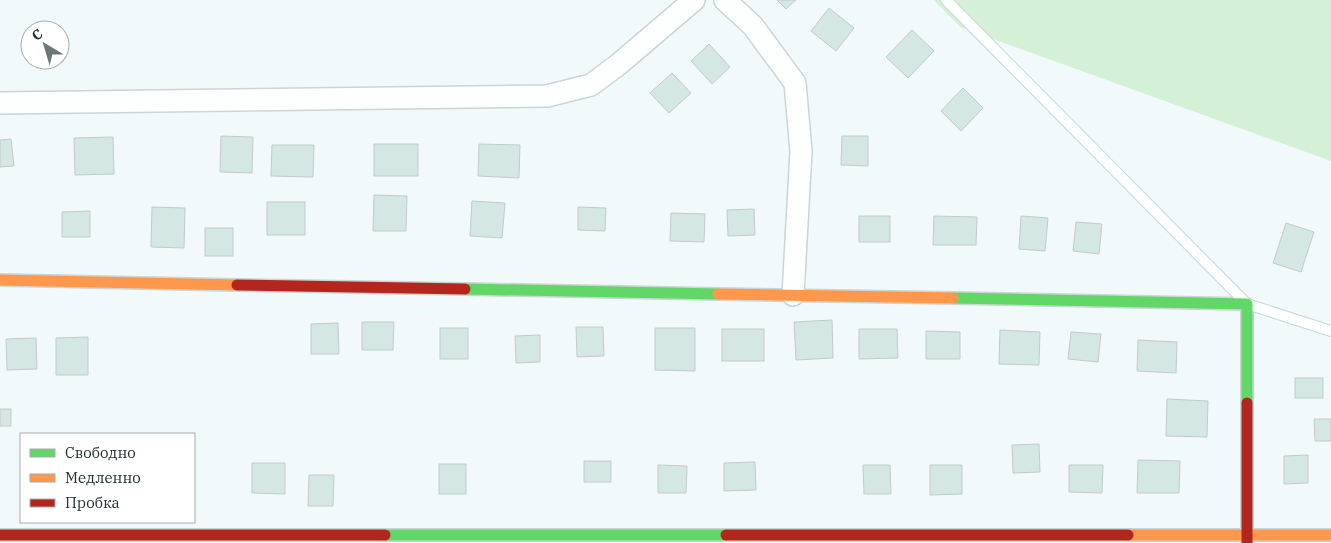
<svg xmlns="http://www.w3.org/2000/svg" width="1331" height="543" font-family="'IBM Plex Serif',serif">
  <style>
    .green { fill: #d4f0d6 }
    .building { fill: #d4e7e3; stroke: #c2cbca }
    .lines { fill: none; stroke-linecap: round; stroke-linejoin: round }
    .lane-casing { stroke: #cbd5d6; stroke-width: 12 }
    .street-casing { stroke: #cbd5d6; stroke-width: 24 }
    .fast-casing { stroke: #cbd5d6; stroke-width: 14 }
    .slow-casing { stroke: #cbd5d6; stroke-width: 14 }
    .jam-casing { stroke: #cbd5d6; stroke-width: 14 }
    .lane { stroke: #fdfefe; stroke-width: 10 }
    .street { stroke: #fdfefe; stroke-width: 21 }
    .fast { stroke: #63d668; stroke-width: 11 }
    .slow { stroke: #ff974d; stroke-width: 11 }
    .jam { stroke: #b3261e; stroke-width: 11 }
  </style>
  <rect width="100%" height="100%" fill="#f2f9fa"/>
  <polygon class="green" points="934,0 1331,0 1331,161 960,27"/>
  <g class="building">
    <polygon points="777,0 796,0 786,9"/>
    <polygon points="829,8 854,28 836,51 811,31"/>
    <polygon points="912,30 934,51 908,78 886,57"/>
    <polygon points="709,44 730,67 712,84 691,61"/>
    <polygon points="672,73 691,93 669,113 650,93"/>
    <polygon points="963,88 983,108 961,131 941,111"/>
    <polygon points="221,136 253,137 252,173 220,172"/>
    <polygon points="842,136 868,136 868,166 841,165"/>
    <polygon points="113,137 114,174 75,175 74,138"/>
    <polygon points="11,139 14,166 0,167 0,140"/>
    <rect x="374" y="144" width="44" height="32"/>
    <polygon points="479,144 520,145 519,178 478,176"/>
    <polygon points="272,145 314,145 313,177 271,176"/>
    <polygon points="374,195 407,196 406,231 373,231"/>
    <polygon points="472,201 505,203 502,238 470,236"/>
    <rect x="267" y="202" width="38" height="33"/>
    <polygon points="152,207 185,208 184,248 151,247"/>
    <polygon points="578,207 606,208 605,231 578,230"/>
    <polygon points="754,209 755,235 728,236 727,210"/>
    <polygon points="90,211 90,237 62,237 62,212"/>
    <polygon points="671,213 705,214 704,242 670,241"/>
    <rect x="859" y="216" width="31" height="26"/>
    <polygon points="934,216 977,217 976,245 933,245"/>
    <polygon points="1021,216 1048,218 1045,251 1019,249"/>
    <polygon points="1076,222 1102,224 1099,254 1073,251"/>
    <polygon points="1286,223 1314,232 1301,272 1273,263"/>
    <rect x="205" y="228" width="28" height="28"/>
    <polygon points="832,320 833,358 796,360 794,322"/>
    <polygon points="362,322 394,322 393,350 362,350"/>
    <polygon points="338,323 339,354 311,354 311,324"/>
    <polygon points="576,327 603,327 604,356 577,357"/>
    <rect x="440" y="328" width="28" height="31"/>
    <polygon points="655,328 695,328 695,371 655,370"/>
    <rect x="722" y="329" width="42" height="32"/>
    <polygon points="859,329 897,329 898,358 859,359"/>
    <polygon points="1000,330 1040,332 1039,365 999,364"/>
    <polygon points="926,331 960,332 960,359 926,359"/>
    <polygon points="1071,332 1101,334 1098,362 1068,359"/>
    <polygon points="540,335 540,362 516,363 515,336"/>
    <polygon points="88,337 88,375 56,375 56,338"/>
    <polygon points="36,338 37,369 7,370 6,339"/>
    <polygon points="1138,340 1177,342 1176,373 1137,371"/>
    <rect x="1295" y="378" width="28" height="20"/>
    <polygon points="1167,399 1208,401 1207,437 1166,436"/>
    <rect x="0" y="409" width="11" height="17"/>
    <polygon points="1314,419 1331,419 1331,441 1315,441"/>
    <polygon points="1039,444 1040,472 1013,473 1012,445"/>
    <polygon points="1308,455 1308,483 1284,484 1284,456"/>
    <polygon points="1138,460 1180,461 1179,493 1137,493"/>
    <rect x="584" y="461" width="27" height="21"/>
    <polygon points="755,462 756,490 724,491 724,463"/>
    <polygon points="252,463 285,463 285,494 252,493"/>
    <rect x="439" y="464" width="27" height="30"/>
    <polygon points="658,465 687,466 686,493 658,493"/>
    <polygon points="863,465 890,465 891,494 864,494"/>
    <polygon points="930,465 962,465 962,494 930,495"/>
    <polygon points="1069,465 1103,465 1102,493 1069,492"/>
    <polygon points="309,475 334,475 333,506 308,506"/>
  </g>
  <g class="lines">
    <g class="lane-casing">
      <polyline id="lane" points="946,0 1247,304 1331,331"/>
    </g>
    <g class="street-casing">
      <g id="street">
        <polyline points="725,0 753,26 795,83 801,151 793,295"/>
        <polyline points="0,103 547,96 591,85 619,64 694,0"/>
      </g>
    </g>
    <g class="fast-casing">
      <g id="fast">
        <polyline points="465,289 718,294"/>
        <polyline points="953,298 1247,304 1247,403"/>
        <polyline points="385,535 726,535"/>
      </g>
    </g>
    <g class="slow-casing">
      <g id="slow">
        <polyline points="0,280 237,285"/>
        <polyline points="718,294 953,298"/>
        <polyline points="1128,535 1331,535"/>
      </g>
    </g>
    <g class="jam-casing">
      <g id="jam">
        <polyline points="237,285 465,289"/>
        <polyline points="1247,403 1247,543"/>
        <polyline points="0,535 385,535"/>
        <polyline points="726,535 1128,535"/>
      </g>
    </g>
    <use href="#lane" class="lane"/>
    <use href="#street" class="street"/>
    <use href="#fast" class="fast"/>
    <use href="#slow" class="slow"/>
    <use href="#jam" class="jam"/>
  </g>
  <rect x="20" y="433" width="175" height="90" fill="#ffffff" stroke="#a7acad"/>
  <rect x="30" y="449" width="25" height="8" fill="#63d668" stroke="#a7acad"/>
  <text x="65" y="458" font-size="15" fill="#223031">Свободно</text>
  <rect x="30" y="474" width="25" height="8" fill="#ff974d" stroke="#a7acad"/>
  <text x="65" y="483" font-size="15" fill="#223031">Медленно</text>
  <rect x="30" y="499" width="25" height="8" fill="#b3261e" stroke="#a7acad"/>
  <text x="65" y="508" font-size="15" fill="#223031">Пробка</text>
  <g transform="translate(45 45) rotate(322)"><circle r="24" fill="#ffffff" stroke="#a7acad"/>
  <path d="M0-4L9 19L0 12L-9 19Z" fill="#6b7677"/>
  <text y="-8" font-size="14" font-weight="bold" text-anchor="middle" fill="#223031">С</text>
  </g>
</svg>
